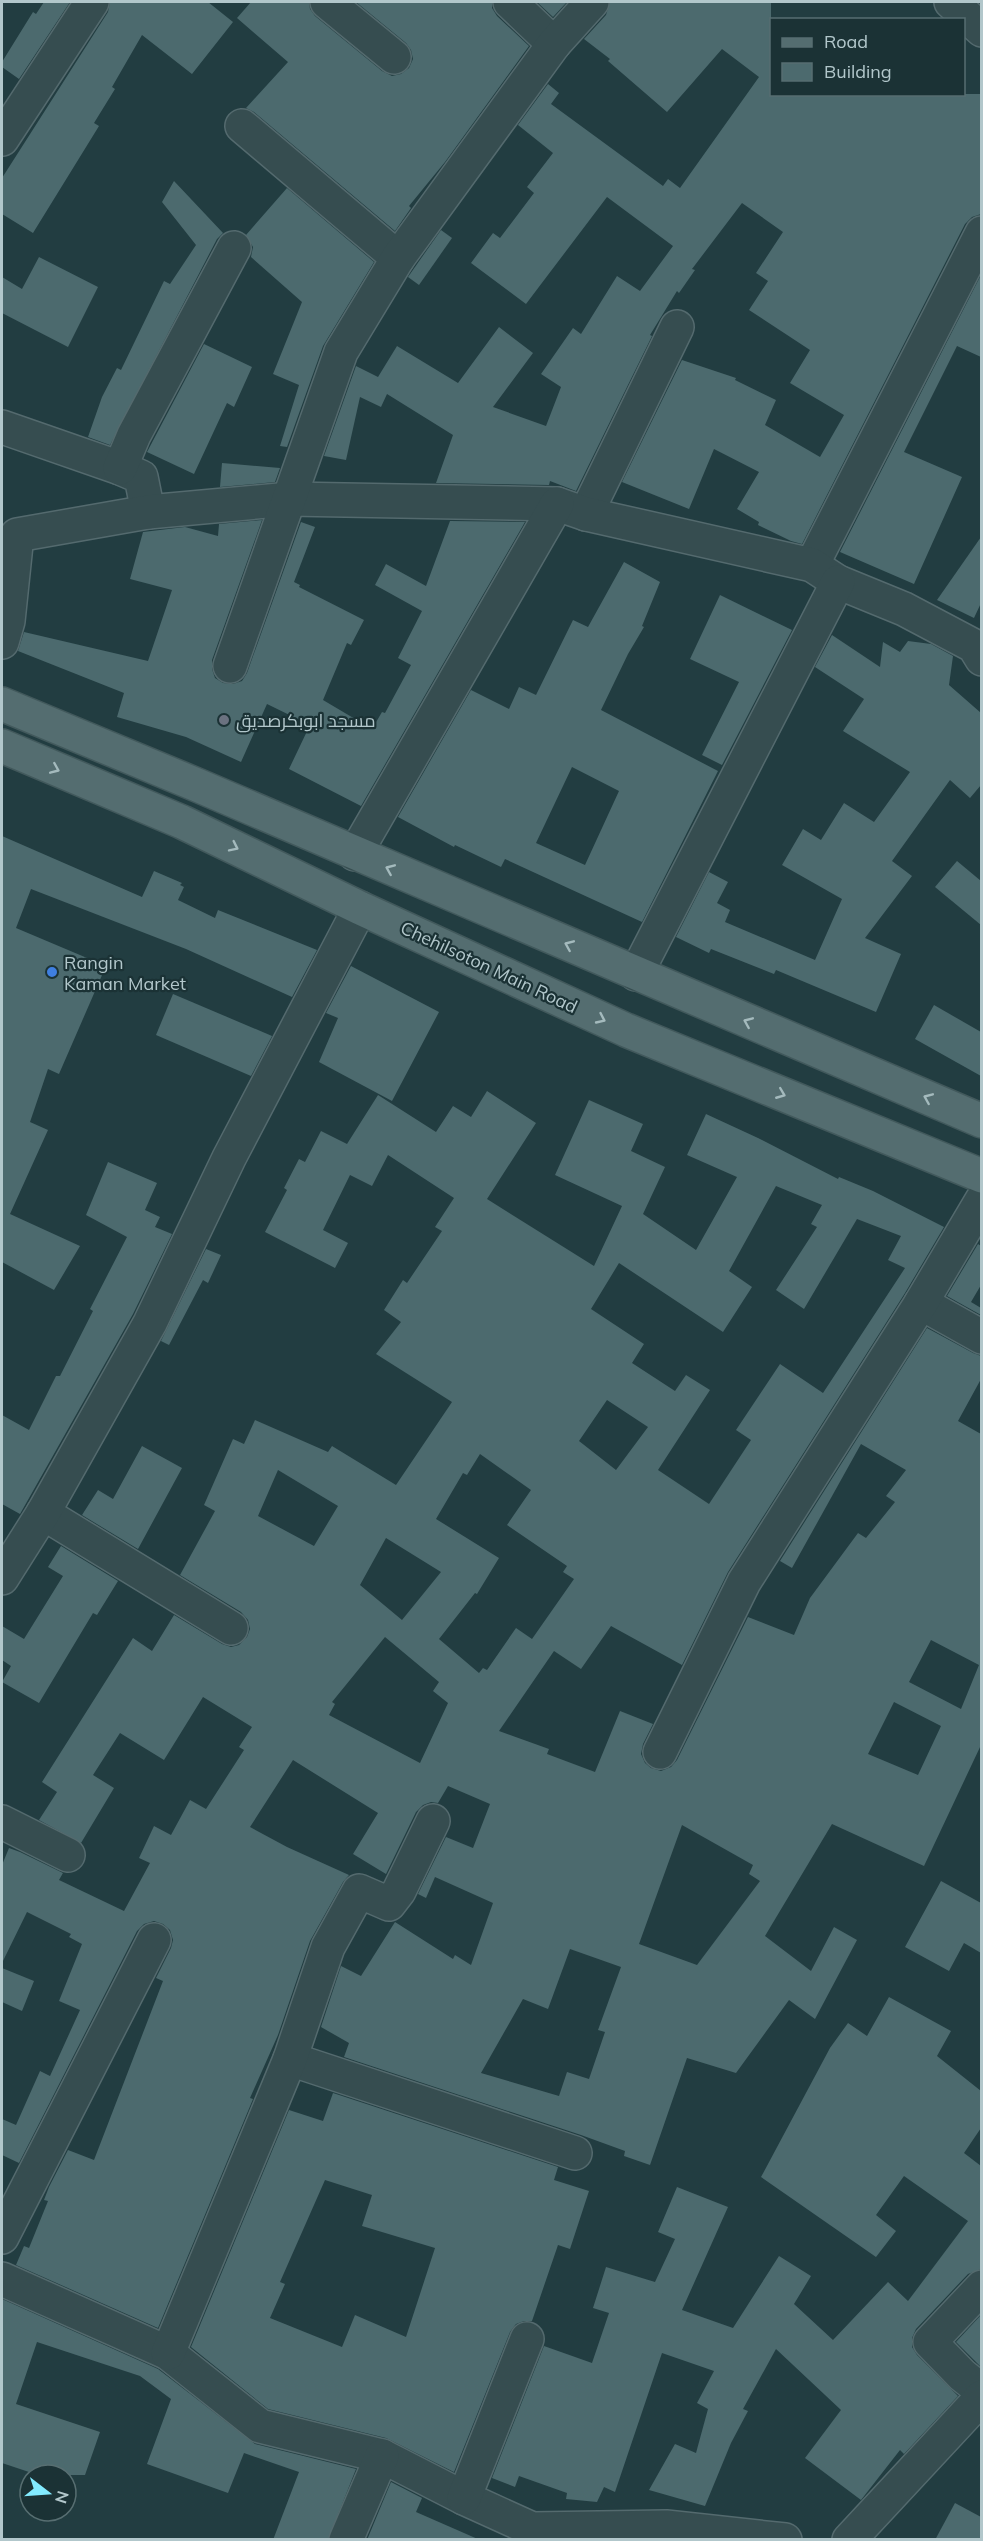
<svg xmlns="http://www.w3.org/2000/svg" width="983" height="2541" font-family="Mulish,Cairo,sans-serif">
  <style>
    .building { fill: #4c6a6e; fill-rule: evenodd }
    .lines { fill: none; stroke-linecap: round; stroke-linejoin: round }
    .minor-casing { stroke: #546a6e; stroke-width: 36 }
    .major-casing { stroke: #42595c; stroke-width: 36 }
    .minor { stroke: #364d50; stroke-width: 33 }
    .major { stroke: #546d70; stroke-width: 33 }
    .oneway { stroke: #a4babd }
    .worship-dot { fill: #6b7280; stroke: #1b3235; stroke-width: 2 }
    .shop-dot { fill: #3f7fe0; stroke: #1b3235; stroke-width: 2 }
    .labels { text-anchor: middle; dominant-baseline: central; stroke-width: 4.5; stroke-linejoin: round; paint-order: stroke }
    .poi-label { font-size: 18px; fill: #b2c7cb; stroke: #1b3235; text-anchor: start }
    .street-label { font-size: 18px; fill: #b2c7cb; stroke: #1b3235 }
  </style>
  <rect width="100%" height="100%" fill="#223d41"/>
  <g class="building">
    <polygon points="44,2 70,2 19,79 2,67 2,62 33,12 36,14"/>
    <polygon points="110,2 208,2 233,22 192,74 142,35 112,87 115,89 94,123 99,126 33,233 2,214 2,178 108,12"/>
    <polygon points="251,2 309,2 310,9 315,16 382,71 392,76 401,74 409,68 413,59 411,50 406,43 356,2 492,2 492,8 497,16 529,46 445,162 409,206 411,208 395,231 254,112 246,108 288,62 237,18"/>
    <polygon points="537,2 567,2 553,17"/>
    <polygon points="610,2 771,2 771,94 981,94 981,214 972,217 965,224 802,544 791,541 758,525 759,522 737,509 759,472 714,449 689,509 622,482 682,360 736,378 735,380 776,400 765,425 820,457 844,415 790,383 810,350 749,310 768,281 756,273 783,232 742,203 692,269 695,270 679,293 677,291 650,335 652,336 576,491 550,481 549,485 436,483 453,435 387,394 381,407 360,397 346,460 324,456 356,366 378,377 397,346 458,383 499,327 533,353 493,407 546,426 561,387 541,374 573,328 581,334 617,276 640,291 673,246 607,197 526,304 471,263 493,233 500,238 534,193 527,187 553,153 518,125 548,84 559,93 551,104 663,186 668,179 680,188 759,77 722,49 667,112 608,61 610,59 584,39 606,15"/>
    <polygon points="174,181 223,233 217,239 110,445 88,437 102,397 117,368 121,370 164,281 170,284 196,245 162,202"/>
    <polygon points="287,188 374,262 323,346 287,447 280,446 299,385 273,374 302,302 251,257 253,247 246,235"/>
    <polygon points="441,230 452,238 419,285 408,277"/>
    <polygon points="39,257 98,287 68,347 2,313 2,277 22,289"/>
    <polygon points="981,275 981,357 957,346 904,452 962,477 914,584 840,552"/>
    <polygon points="204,344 252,367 234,407 227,403 194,474 147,452"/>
    <polygon points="222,463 280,468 275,482 220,487"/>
    <polygon points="262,520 212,660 212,669 215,678 223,683 233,684 242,681 247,673 301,522 315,527 294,582 300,585 299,587 364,620 351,645 347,643 323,700 372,729 382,712 385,713 411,665 398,658 422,611 375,585 386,564 426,586 450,521 525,522 361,806 289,769 310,725 267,704 241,762 186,737 117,717 124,693 18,651 24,632 148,661 172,590 130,579 143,532 185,527 218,536 219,524"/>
    <polygon points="981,537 981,603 974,618 937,600"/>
    <path d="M624,562L660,582L642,626L644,627L628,654L601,710L718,771L642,922L505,859L501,867L455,845L454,847L398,817L471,690L509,709L519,687L536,695L573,620L588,627ZM572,767L619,791L585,865L536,843Z"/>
    <polygon points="720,595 792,630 722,765 702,755 739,682 690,659"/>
    <polygon points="832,635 880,667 883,642 900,652 908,641 931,644 953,656 949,685 981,713 981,785 970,798 950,780 892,861 912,876 865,938 901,954 876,1012 776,970 774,974 711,949 709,953 676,937 709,872 728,882 717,903 730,910 725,922 815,960 842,899 782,865 803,829 821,840 844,803 874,822 910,772 843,731 864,699 815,667"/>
    <polygon points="2,836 142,897 154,871 182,883 180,885 184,887 178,900 215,918 218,910 317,950 292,997 186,949 31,889 16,928 106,966 59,1074 48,1069 30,1122 48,1130 10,1214 80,1246 54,1290 2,1262"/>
    <polygon points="957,861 981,881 981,925 935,887"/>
    <polygon points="351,966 439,1012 392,1101 319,1062 338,1018 326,1013"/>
    <polygon points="173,994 272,1036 251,1076 156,1035"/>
    <polygon points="934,1005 981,1032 981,1076 915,1039"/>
    <path d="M487,1091L536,1123L487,1199L594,1266L622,1206L555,1175L589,1100L643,1124L631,1151L665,1167L643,1214L696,1250L737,1177L687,1155L706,1114L758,1138L838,1179L839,1177L873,1191L944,1227L905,1293L728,1572L682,1665L611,1626L581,1669L554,1651L499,1731L549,1749L547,1754L595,1772L620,1711L653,1724L643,1744L641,1754L645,1763L651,1768L661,1771L671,1767L677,1760L748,1617L794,1635L810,1598L858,1533L866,1538L895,1502L886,1496L906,1470L861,1444L792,1568L780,1561L927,1328L973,1353L981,1356V1379L958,1421L981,1434V1745L924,1866L832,1824L765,1936L811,1971L834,1927L857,1940L815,2019L789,2000L736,2073L687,2058L650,2165L624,2156L625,2151L581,2135L344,2057L349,2043L321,2027L341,1966L361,1976L395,1922L453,1959L455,1955L471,1965L493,1903L435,1877L426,1898L418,1894L446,1837L473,1848L490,1804L448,1786L438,1803L431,1802L423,1805L416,1812L386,1874L353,1854L378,1813L293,1760L250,1827L287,1847L349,1875L343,1882L310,1941L278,2035L250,2098L253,2099L158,2328L16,2265L24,2246L29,2248L48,2201L44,2200L49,2187L68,2150L94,2160L163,1981L156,1978L171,1948L173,1940L170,1930L163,1924L154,1921L144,1924L137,1931L19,2163L2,2155V2119L16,2125L40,2071L50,2076L80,2010L59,2001L82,1944L69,1937L71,1934L27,1912L2,1963V1865L9,1848L20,1852L63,1873L59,1880L124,1911L150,1863L139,1858L154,1826L171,1835L190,1800L206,1809L244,1750L239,1747L252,1727L203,1697L164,1760L120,1733L93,1775L114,1788L81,1843L39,1820L57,1792L42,1782L133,1638L152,1651L174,1615L222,1644L231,1647L239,1645L247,1637L250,1629L248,1620L241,1612L180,1575L215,1511L204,1505L233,1439L244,1444L255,1420L328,1452L332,1446L396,1485L452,1402L376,1354L401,1322L384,1310L403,1280L407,1283L442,1231L435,1227L454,1198L388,1155L372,1186L350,1175L323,1230L348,1243L335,1268L265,1232L287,1190L284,1188L299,1159L305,1162L321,1131L347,1144L378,1095L436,1132L453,1106L471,1117ZM776,1186L822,1205L811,1224L817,1227L776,1290L804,1309L857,1219L901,1236L888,1260L905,1268L823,1393L780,1364L736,1430L751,1440L709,1504L658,1470L710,1390L686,1375L675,1391L632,1363L644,1344L591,1309L619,1263L723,1332L752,1287L729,1271ZM607,1400L648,1427L616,1470L579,1441ZM480,1454L531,1490L507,1525L567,1566L563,1572L574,1579L532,1639L516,1628L487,1670L483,1668L479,1673L439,1639L475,1593L477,1594L499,1558L436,1519L463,1473L467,1475ZM278,1470L338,1506L314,1546L258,1516ZM386,1538L441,1572L402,1620L360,1585ZM385,1637L439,1682L433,1691L448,1703L420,1763L329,1715L335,1704L332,1702ZM931,1640L979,1665L961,1709L909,1682ZM894,1702L941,1726L918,1775L868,1754ZM682,1825L753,1865L749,1874L760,1881L697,1965L639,1944ZM570,1949L621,1967L598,2030L605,2032L589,2079L567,2072L559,2096L481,2073L523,1999L548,2009Z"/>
    <polygon points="108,1162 157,1183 145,1210 160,1217 155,1227 172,1234 133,1314 20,1514 2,1504 2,1415 29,1430 56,1376 60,1376 93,1311 90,1309 127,1237 86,1215"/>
    <polygon points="978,1244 981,1246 981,1285 971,1302 981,1308 981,1315 947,1296"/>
    <polygon points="206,1249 221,1255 208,1283 203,1280 169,1345 161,1341"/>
    <polygon points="142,1446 182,1468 138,1549 82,1515 98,1490 113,1499"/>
    <polygon points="61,1546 118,1581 97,1615 93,1613 39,1703 2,1682 11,1666 2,1660 2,1626 24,1639 63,1576 48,1567"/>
    <polygon points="941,1881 981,1903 981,1953 964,1943 949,1971 905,1947"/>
    <polygon points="2,1968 34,1981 22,2011 2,2002"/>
    <polygon points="889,1997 951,2031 937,2056 981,2091 981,2128 964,2153 981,2166 981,2269 968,2274 916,2329 912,2338 912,2347 917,2355 958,2396 904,2454 900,2450 861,2500 805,2458 841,2410 776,2349 743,2409 748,2411 731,2443 705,2506 649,2490 675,2444 696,2453 708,2409 697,2403 714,2371 662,2353 615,2492 604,2487 597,2502 566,2499 567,2493 519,2476 515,2487 492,2478 544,2346 592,2363 609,2313 593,2308 606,2267 655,2282 675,2239 658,2232 677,2187 728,2207 682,2310 733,2328 779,2256 811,2276 794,2304 833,2340 888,2282 908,2301 968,2221 904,2176 876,2215 896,2231 876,2257 761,2177 830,2048 848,2023 867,2036"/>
    <path d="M333,2093L558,2167L554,2180L589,2191L570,2249L558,2245L532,2321H524L516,2324L510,2332L454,2472L386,2438L268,2409L191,2347L289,2110L323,2121ZM325,2180L372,2195L362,2226L435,2248L406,2337L355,2315L342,2347L270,2318L285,2284L280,2282Z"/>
    <polygon points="2,2299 158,2369 255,2444 356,2469 328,2540 273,2540 299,2472 244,2453 228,2493 147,2464 171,2399 140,2376 37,2342 16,2404 100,2432 85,2475 38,2475 2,2463"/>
    <polygon points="981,2315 981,2367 956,2342"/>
    <polygon points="391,2482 422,2498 416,2512 480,2540 367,2540"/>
    <polygon points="955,2503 981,2517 981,2540 935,2540"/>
  </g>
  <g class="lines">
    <g class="minor-casing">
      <g id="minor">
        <polyline points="327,2 394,57"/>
        <polyline points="510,2 554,44"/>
        <polyline points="951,2 982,30"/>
        <polyline points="242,126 398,258"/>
        <polyline points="2,139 92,2"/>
        <polyline points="2,427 120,468 141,477 148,512"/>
        <polyline points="120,468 134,435 234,248"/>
        <polyline points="586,514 677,327"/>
        <polyline points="812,565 982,233"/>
        <polyline points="2,642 8,621 17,535 148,512 290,499 557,504 586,514 812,565 838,582 904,609 974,646 982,659"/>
        <polyline points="230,666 341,352 398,258 554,44 592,2"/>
        <polyline points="355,854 557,504"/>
        <polyline points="636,974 838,582"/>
        <polyline points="921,1303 982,1337"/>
        <polyline points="43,1513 231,1628"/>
        <polyline points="2,1578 43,1513 150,1323 229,1158 360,908"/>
        <polyline points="660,1752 744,1582 921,1303 982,1200"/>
        <polyline points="2,1822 68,1855"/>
        <polyline points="290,2059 575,2153"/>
        <polyline points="2,2237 154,1940"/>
        <polyline points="2,2279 168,2353 260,2426 382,2456 464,2498 532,2529 666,2527 785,2540"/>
        <polyline points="982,2287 930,2342 962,2375 982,2391"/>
        <polyline points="168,2353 290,2059 328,1947 359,1891 389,1904 399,1891 433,1821"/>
        <polyline points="464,2498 527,2339"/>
        <polyline points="346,2540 382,2456"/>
        <polyline points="849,2540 982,2397"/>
      </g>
    </g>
    <g class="major-casing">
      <g id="major">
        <polyline points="2,704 197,785 982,1121"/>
        <polyline points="2,746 182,822 360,908 626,1030 982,1176"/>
      </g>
    </g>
    <use href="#minor" class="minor"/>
    <use href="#major" class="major"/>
  </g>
  <defs><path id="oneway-chevron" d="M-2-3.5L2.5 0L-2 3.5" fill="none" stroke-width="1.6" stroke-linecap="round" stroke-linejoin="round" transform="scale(1.5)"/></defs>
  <g class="oneway">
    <use href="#oneway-chevron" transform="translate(55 769) rotate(23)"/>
    <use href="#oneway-chevron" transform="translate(234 847) rotate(26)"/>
    <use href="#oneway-chevron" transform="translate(390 869) rotate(-157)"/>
    <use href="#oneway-chevron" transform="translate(569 945) rotate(-157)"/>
    <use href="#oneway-chevron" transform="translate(601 1019) rotate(25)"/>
    <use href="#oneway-chevron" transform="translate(748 1022) rotate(-157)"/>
    <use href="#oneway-chevron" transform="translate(781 1094) rotate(22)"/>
    <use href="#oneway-chevron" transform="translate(928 1098) rotate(-157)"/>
  </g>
  <circle class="worship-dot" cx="224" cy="720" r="6"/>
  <circle class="shop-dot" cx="52" cy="972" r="6"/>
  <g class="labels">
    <g class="poi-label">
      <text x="236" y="720">مسجد ابوبکرصدیق</text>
      <text x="64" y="962">Rangin<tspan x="64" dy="21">Kaman Market</tspan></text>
    </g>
    <g class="street-label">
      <text transform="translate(489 967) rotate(25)">Chehilsoton Main Road</text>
    </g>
  </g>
  <rect width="983" height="2541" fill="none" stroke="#b2c7cb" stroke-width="6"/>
  <rect x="770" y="18" width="195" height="78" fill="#1b3235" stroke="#576e71" stroke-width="1.5"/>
  <rect x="782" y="38" width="30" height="9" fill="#546d70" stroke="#576e71" stroke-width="1.5"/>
  <text x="824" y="48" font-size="18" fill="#b2c7cb">Road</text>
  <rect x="782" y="63" width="30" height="18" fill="#4c6a6e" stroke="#576e71" stroke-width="1.5"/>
  <text x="824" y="78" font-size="18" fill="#b2c7cb">Building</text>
  <g transform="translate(48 2493) rotate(107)"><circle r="28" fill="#1b3235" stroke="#576e71" stroke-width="1.5"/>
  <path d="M0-4.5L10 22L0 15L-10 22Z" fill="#83ebff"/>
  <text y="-9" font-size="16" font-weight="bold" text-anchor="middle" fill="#b2c7cb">N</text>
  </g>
</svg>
